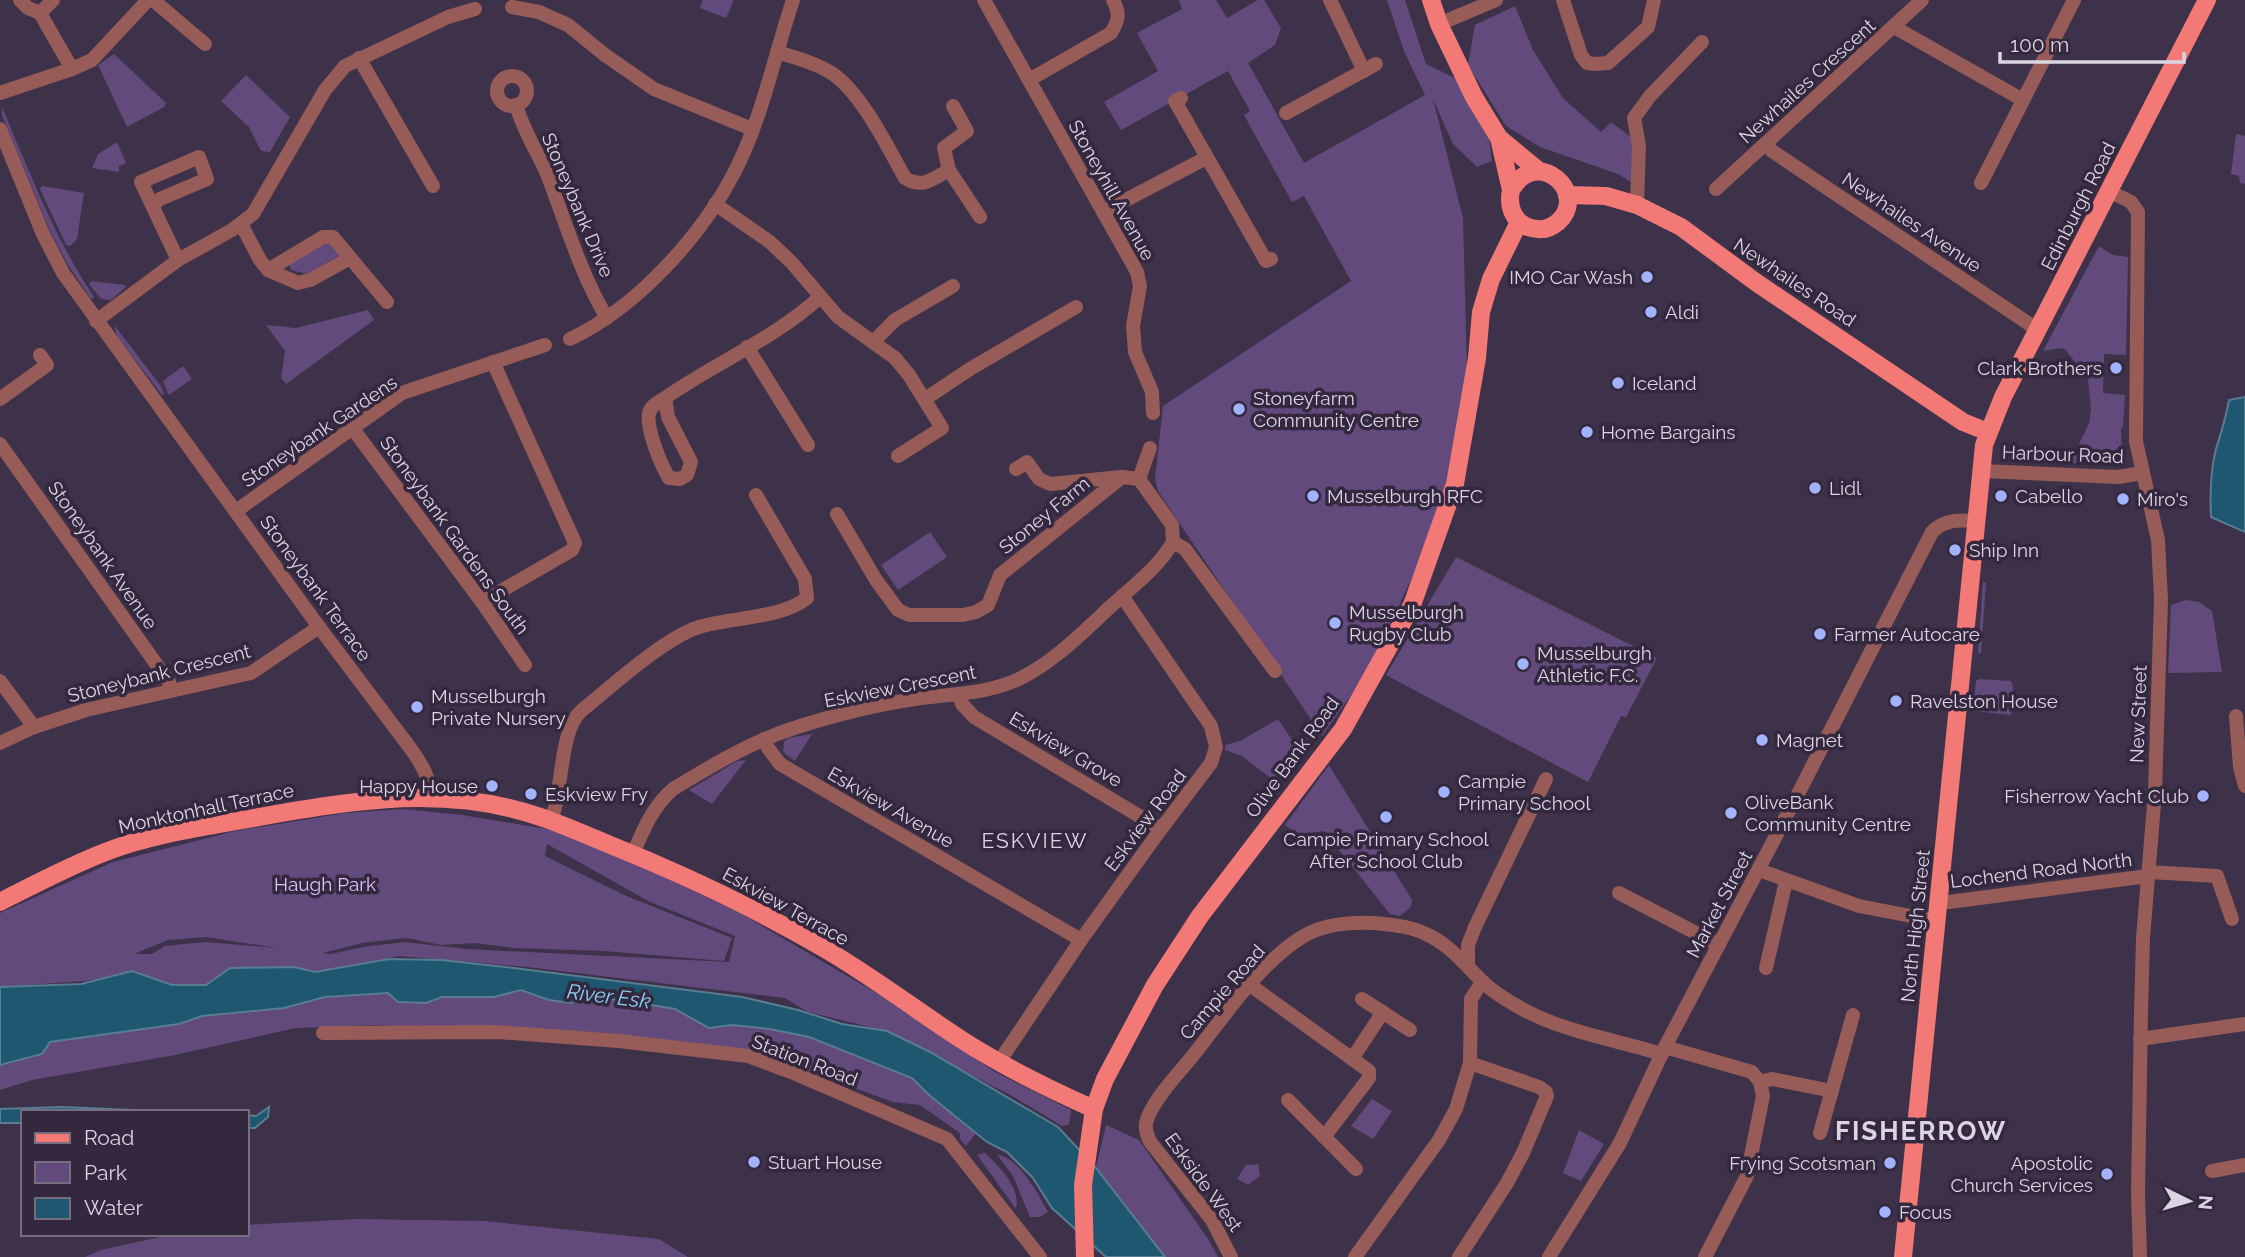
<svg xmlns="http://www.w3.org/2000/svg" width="2245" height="1257" font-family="Raleway,sans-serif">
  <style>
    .green { fill: #634a7c; fill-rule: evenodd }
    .water { fill: #205770; stroke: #587c92; stroke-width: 2 }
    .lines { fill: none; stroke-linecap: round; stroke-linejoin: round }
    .minor { stroke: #975b58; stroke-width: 14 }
    .major { stroke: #f37976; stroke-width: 18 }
    .poi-dot { fill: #a3b2fd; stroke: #33283e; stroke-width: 2.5 }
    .labels { text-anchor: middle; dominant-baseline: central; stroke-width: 7; stroke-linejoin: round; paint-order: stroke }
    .street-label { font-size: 19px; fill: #dbd4e3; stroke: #33283e }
    .poi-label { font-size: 19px; fill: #dbd4e3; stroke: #33283e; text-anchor: start }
    .park-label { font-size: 19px; fill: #dfc1fe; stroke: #33283e }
    .neighbourhood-label { font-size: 21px; letter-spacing: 2px; fill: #dbd4e3; stroke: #33283e }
    .water-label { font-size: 21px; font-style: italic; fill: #8ad1f6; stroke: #33283e }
    .district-label { font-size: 26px; font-weight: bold; letter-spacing: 2px; fill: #dbd4e3; stroke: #33283e }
  </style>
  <rect width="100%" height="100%" fill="#3d3249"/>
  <g class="green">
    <polygon points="703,0 734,0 726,18 700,8"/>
    <polygon points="1179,0 1216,0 1227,18 1258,0 1264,0 1281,28 1275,45 1248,63 1304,163 1425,95 1404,51 1387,0 1405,0 1426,64 1459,80 1489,138 1492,161 1477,167 1453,144 1433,99 1463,218 1467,370 1456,450 1434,530 1396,612 1362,680 1322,736 1158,491 1155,479 1163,406 1351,281 1304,196 1292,202 1244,115 1250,111 1228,71 1121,130 1104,102 1158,71 1137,33 1182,9"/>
    <polygon points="1515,6 1533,50 1563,98 1601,132 1611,122 1636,141 1634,184 1618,174 1540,147 1506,126 1468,65 1475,25"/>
    <polygon points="114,54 166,103 164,107 127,127 98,65"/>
    <polygon points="246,75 290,117 270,152 261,151 249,127 221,101"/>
    <path d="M2,107C30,173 54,237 94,297L91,299L68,265L50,231L2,115Z"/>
    <polygon points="2236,134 2245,136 2245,184 2240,183 2239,176 2231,174"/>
    <polygon points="117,142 126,163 119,166 119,172 92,168 98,154"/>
    <polygon points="42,186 84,193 77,239 70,246 66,245 40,189"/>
    <polygon points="327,241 341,253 338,256 307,274 291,270 290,265 293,262"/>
    <polygon points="2099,246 2113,255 2128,257 2126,355 2104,354 2103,393 2125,395 2123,427 2121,428 2122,458 2114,464 2070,463 2089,423 2091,409 2088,380 2066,350 2062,348 2043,351"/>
    <polygon points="91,281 125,285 126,287 111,300 101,299 89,284"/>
    <polygon points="368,310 374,320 286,384 281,378 285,351 266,325 296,328"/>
    <polygon points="114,325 161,386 164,394 162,395 117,336"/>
    <polygon points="183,366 192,379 169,395 163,381"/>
    <polygon points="930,532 947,557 898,590 881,565"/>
    <polygon points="1456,557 1657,658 1626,717 1621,716 1588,782 1386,675"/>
    <polygon points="1983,582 1986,583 1981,653 1978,653"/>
    <polygon points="2186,600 2199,602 2212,611 2222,672 2168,673 2171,605"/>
    <polygon points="1979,679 2011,681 2013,687 2011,715 1973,711 1976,681"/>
    <polygon points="1278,719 1300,752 1278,784 1242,756 1225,750 1225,745 1240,741"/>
    <polygon points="812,734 795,761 783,752 784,742 788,738"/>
    <polygon points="746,760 712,804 689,790 737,761"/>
    <polygon points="1329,765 1412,900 1411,907 1400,916 1390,914 1324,831 1297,835 1285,825"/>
    <path d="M403,809L462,815L547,829L589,844L660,875L740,913L902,1008L995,1072L1071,1110L1069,1125L1062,1126L1014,1097L886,1031L808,1012L785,998L527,967L399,956L309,973L229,968L207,984L170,985L134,972L85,981L0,987V913L113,862L235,831L345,813ZM547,844L650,902L735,936L729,962L466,949L404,942L363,947L331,954L323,953L362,943L407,938L441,945L475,943L513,948L604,951L724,961L732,938L624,895L545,856ZM206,937L278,948L205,942L165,946L152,954H134L168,940Z"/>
    <polygon points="521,990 549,1000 570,1003 585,999 623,1000 675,1009 709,1028 732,1025 770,1029 809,1037 912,1078 929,1095 976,1133 966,1146 960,1139 960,1133 920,1105 893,1102 751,1050 585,1035 375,1025 296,1028 175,1055 32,1080 0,1090 0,1065 13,1063 50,1042 178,1024 202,1016 284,1008 325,997 388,993 426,1003 442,997 494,997"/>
    <polygon points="1372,1099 1392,1111 1373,1139 1351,1126"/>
    <polygon points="1106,1125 1139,1140 1208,1239 1218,1257 1165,1257 1096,1168"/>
    <polygon points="1579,1130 1604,1144 1581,1181 1563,1173"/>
    <path d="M985,1153C999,1166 1021,1188 1016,1209L977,1155Z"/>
    <path d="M997,1155C1019,1157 1038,1194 1048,1212L1040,1217H1030L1013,1176Z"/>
    <polygon points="1258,1164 1260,1176 1248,1185 1237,1179 1246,1165"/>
    <polygon points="355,1219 485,1221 659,1239 688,1257 85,1257 101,1250 174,1234 247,1234 247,1225"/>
  </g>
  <g class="water">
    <path d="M2245,397V532L2211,517C2210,495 2210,471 2216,449C2221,433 2226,418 2229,400Z"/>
    <polygon points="389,959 441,960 514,968 742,997 798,1010 842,1024 887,1031 930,1052 1058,1127 1096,1168 1165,1257 1106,1257 1052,1208 1033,1178 1007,1152 987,1142 929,1095 912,1078 809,1037 770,1029 732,1025 709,1028 675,1009 623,1000 585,999 570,1003 549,1000 521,990 494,997 442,997 426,1003 398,1002 388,993 325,997 284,1008 202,1016 179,1024 50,1042 42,1054 0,1065 0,987 81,984 132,971 172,985 206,985 230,968 294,967 315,972"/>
    <polygon points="62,1107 183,1112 23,1112 23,1123 0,1123 0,1109"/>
    <polygon points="269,1107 268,1117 255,1128 247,1128 247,1115 256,1116"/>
  </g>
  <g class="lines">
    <g class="minor">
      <polyline points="20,0 28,8 40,13 72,69"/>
      <polyline points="153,0 205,44"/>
      <polyline points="984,0 1137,272 1140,286 1133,326 1135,352 1152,392 1153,413"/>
      <polyline points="1330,0 1364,71"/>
      <polyline points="1563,0 1581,55 1587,63 1594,64 1608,63 1648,27 1654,0"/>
      <polyline points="512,7 539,12 568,25 605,55 654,89 752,129"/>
      <polyline points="40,13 53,0"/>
      <polyline points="1439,24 1496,0"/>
      <polyline points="1894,27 2023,100"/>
      <path d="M777,52C796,58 816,63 833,74C862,94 888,148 905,178C923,189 933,179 949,170"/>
      <polyline points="359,58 433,186"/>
      <circle cx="512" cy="91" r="15"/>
      <path d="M1029,80L1111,33C1119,20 1120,13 1113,0"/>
      <polyline points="0,93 72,69 92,60 148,0"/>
      <polyline points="1181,98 1175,101 1266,261 1271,259"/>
      <path d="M516,105C523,130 537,151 547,174C566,223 580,273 607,318"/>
      <polyline points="953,106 967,131 944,148 949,170 980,217"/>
      <polyline points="1286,113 1376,64"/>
      <path d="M0,129L43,234L63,273L319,627L411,749C423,766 430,779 432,799"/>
      <polyline points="1766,144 1772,151 2038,330"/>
      <polyline points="1981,183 2074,0"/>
      <polyline points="1716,189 1922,0"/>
      <polyline points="2109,191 2131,202 2138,212 2136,441 2158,540 2161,600 2155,792 2143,938 2141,1012 2138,1195 2140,1257"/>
      <polyline points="715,204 770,242 792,263 838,317 895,358 909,375 942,428 898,456"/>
      <polyline points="153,205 160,199 207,179 199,157 141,182 178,260"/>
      <polyline points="1637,205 1639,146 1634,118 1650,96 1702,42"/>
      <polyline points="1103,212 1206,158"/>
      <polyline points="241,224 260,260 268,270 323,237 333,237 387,302"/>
      <polyline points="268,270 298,283 310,280 350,258"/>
      <polyline points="96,321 178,260 232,230 253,214 325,90 345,66 448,17 475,9"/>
      <path d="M570,339C636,308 700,238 734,173C762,119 774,57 793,0"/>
      <polyline points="874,341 895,320 953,286"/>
      <polyline points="747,347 808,445"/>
      <path d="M665,398L668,417L691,462L687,475L680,479L669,478C661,465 646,429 649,413C651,405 659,402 665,398Z"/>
      <path d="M665,398C715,363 774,339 820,297"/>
      <polyline points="0,399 47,365 40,355"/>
      <polyline points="925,399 970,369 1076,307"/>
      <polyline points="353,429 482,602 525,665"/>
      <polyline points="0,444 169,682 171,689"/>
      <polyline points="1016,469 1027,462 1039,479 1050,484 1121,477"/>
      <polyline points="1982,471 2118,477 2142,473"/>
      <polyline points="1139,479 1172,525 1173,542 1185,549 1275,671"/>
      <polyline points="1139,479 1150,448"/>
      <polyline points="236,511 402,393 545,345"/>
      <polyline points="837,514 876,580 898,610 909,615 963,615 976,612 988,605 1000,575 1122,477 1139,479"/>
      <polyline points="482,602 572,550 575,543 493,362"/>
      <polyline points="0,681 34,727"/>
      <polyline points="959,694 962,704 974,717 1161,829"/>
      <polyline points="2236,716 2240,767 2245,786"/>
      <polyline points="764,739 768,748 780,764 1081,940"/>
      <polyline points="0,743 34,727 86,710 251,673 319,627"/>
      <path d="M551,821C563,791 559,732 581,711C611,687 664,638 699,627C731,617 781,619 807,598L805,579L756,495"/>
      <path d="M633,854C643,830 653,806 673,789C711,766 749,743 791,729C831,716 874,705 915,699C950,694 987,694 1019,679C1055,661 1082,633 1110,607C1132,587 1158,568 1173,542"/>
      <polyline points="1759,870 1859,906 1937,921"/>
      <polyline points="2149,872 2217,876 2232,919"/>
      <polyline points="1619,893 1719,945"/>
      <polyline points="1939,901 1949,902 2148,876"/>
      <polyline points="1468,966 1468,945 1475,927 1546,779"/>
      <polyline points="1766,968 1786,881"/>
      <polyline points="1250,985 1369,1071 1369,1078 1324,1137"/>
      <polyline points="1362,999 1410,1030"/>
      <polyline points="323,1033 497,1032 619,1041 748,1056 796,1074 947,1139 1040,1257"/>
      <polyline points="2140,1039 2245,1024"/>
      <polyline points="1665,1047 1752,1072 1760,1082 1772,1079 1832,1091"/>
      <polyline points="1352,1059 1383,1012"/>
      <polyline points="999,1062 1081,940 1161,829 1211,763 1216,747 1211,726 1122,596"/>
      <polyline points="1288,1100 1356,1169"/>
      <polyline points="1820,1133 1853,1015"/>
      <polyline points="2212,1171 2245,1165"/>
      <path d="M1231,1257L1212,1220L1151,1143C1147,1136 1145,1130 1146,1123C1151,1101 1181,1071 1195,1053C1225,1015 1260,963 1302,937C1323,924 1350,922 1374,923C1391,925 1410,926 1426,934C1449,944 1464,964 1482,981C1490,990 1502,997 1512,1003C1556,1031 1613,1039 1662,1054"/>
      <polyline points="1355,1257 1439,1140 1456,1109 1470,1063 1471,999 1482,982"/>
      <polyline points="1459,1257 1507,1183 1523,1153 1547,1096 1546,1092 1539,1087 1470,1063"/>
      <path d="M1549,1257L1620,1143L1665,1047L1798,794L1932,532C1945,519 1958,520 1976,521"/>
      <polyline points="1705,1257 1747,1176 1763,1096 1760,1082"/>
    </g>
    <g class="major">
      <path d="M1431,0L1439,24L1474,97L1499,138L1511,190C1507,209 1516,228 1538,229C1545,230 1552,227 1558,222C1590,193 1537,145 1511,190"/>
      <polyline points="1499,138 1539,171"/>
      <polyline points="1567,195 1606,196 1637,205 1681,227 1757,283 1963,422 1988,432"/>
      <path d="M0,902C35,884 71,865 108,851C150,835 198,828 242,820C332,804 422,786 513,809C546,817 577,831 608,844C680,873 751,906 818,945C868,973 914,1009 962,1040C1004,1067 1049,1089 1094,1109"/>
      <polyline points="1085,1257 1083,1185 1094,1109 1105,1079 1155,985 1200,916 1343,729 1412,605 1455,484 1477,358 1481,312 1491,279 1519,222"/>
      <polyline points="1903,1257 1984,445 2003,397 2207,0"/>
    </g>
  </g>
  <g class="poi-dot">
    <circle cx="1647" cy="277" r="7"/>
    <circle cx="1651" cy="312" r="7"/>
    <circle cx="2116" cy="368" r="7"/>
    <circle cx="1618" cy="383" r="7"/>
    <circle cx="1239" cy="409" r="7"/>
    <circle cx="1587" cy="432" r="7"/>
    <circle cx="1815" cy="488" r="7"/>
    <circle cx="1313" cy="496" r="7"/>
    <circle cx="2001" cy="496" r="7"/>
    <circle cx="2123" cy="499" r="7"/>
    <circle cx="1955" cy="550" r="7"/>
    <circle cx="1335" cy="623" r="7"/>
    <circle cx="1820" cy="634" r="7"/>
    <circle cx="1523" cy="664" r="7"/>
    <circle cx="1896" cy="701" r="7"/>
    <circle cx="417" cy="707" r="7"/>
    <circle cx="1762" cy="740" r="7"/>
    <circle cx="492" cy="786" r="7"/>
    <circle cx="1444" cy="792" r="7"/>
    <circle cx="531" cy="794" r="7"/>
    <circle cx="2203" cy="796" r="7"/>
    <circle cx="1731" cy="813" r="7"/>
    <circle cx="1386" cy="817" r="7"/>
    <circle cx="754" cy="1162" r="7"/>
    <circle cx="1890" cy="1163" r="7"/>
    <circle cx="2107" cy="1174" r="7"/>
    <circle cx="1885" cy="1212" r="7"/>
  </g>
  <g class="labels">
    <g class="street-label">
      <text transform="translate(1807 81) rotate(-42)">Newhailes Crescent</text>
      <text transform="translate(1112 190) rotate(61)">Stoneyhill Avenue</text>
      <text transform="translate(578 205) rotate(67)">Stoneybank Drive</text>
      <text transform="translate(2078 206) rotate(-63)">Edinburgh Road</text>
      <text transform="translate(1912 222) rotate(34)">Newhailes Avenue</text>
      <text transform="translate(1795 282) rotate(34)">Newhailes Road</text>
      <text transform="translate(319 431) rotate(-34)">Stoneybank Gardens</text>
      <text transform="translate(2063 454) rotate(2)">Harbour Road</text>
      <text transform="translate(1044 515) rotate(-39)">Stoney Farm</text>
      <text transform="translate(455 535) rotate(54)">Stoneybank Gardens South</text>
      <text transform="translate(103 555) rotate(55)">Stoneybank Avenue</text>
      <text transform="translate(316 588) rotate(54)">Stoneybank Terrace</text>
      <text transform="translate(159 673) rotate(-14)">Stoneybank Crescent</text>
      <text transform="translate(900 686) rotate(-11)">Eskview Crescent</text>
      <text transform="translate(2138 714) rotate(-88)">New Street</text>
      <text transform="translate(1066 749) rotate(31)">Eskview Grove</text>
      <text transform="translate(1292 757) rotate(-54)">Olive Bank Road</text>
      <text transform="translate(891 807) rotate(30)">Eskview Avenue</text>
      <text transform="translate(206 808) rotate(-12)">Monktonhall Terrace</text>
      <text transform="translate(1145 820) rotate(-53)">Eskview Road</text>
      <text transform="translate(2041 870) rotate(-7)">Lochend Road North</text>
      <text transform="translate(1719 904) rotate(-62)">Market Street</text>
      <text transform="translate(786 906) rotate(29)">Eskview Terrace</text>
      <text transform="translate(1915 926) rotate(-84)">North High Street</text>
      <text transform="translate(1222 992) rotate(-49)">Campie Road</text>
      <text transform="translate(805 1060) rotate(21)">Station Road</text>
      <text transform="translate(1204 1182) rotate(54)">Eskside West</text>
    </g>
    <g class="poi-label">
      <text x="1633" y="277" text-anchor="end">IMO Car Wash</text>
      <text x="1665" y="312">Aldi</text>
      <text x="2102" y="368" text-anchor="end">Clark Brothers</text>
      <text x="1632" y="383">Iceland</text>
      <text x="1253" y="398">Stoneyfarm<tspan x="1253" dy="22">Community Centre</tspan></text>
      <text x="1601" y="432">Home Bargains</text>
      <text x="1829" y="488">Lidl</text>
      <text x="1327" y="496">Musselburgh RFC</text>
      <text x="2015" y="496">Cabello</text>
      <text x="2137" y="499">Miro's</text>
      <text x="1969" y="550">Ship Inn</text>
      <text x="1349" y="612">Musselburgh<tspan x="1349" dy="22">Rugby Club</tspan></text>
      <text x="1834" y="634">Farmer Autocare</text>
      <text x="1537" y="653">Musselburgh<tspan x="1537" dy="22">Athletic F.C.</tspan></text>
      <text x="431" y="696">Musselburgh<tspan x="431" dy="22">Private Nursery</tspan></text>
      <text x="1910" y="701">Ravelston House</text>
      <text x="1776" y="740">Magnet</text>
      <text x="1458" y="781">Campie<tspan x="1458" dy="22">Primary School</tspan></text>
      <text x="478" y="786" text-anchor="end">Happy House</text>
      <text x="545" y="794">Eskview Fry</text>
      <text x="2189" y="796" text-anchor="end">Fisherrow Yacht Club</text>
      <text x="1745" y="802">OliveBank<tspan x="1745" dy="22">Community Centre</tspan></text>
      <text x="1386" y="839" text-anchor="middle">Campie Primary School<tspan x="1386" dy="22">After School Club</tspan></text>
      <text x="768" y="1162">Stuart House</text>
      <text x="1876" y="1163" text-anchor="end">Frying Scotsman</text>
      <text x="2093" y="1163" text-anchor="end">Apostolic<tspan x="2093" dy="22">Church Services</tspan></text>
      <text x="1899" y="1212">Focus</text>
    </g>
    <g class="park-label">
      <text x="325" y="884">Haugh Park</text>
    </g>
    <g class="neighbourhood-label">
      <text x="1035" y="840">ESKVIEW</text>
    </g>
    <g class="water-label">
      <text transform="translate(609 996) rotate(7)">River Esk</text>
    </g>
    <g class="district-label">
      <text x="1921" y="1131">FISHERROW</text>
    </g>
  </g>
  <rect x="21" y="1110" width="228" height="126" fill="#33283e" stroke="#766d80" stroke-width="2"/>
  <rect x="35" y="1133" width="35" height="10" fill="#f37976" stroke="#766d80" stroke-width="2"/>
  <text x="84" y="1145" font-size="21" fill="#dbd4e3">Road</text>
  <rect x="35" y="1162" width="35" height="21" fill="#634a7c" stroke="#766d80" stroke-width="2"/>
  <text x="84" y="1180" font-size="21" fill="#dbd4e3">Park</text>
  <rect x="35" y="1198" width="35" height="21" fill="#205770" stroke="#766d80" stroke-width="2"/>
  <text x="84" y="1215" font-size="21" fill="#dbd4e3">Water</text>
  <g transform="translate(2189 1201) rotate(95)" stroke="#33283e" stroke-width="5" paint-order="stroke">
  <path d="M0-5L12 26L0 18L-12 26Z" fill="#dbd4e3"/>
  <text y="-10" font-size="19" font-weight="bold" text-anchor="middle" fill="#dbd4e3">N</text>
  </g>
  <path d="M2000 52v10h184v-10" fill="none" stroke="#dbd4e3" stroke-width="3.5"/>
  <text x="2010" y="52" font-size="21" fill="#dbd4e3" stroke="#33283e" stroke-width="5" paint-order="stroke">100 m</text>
</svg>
